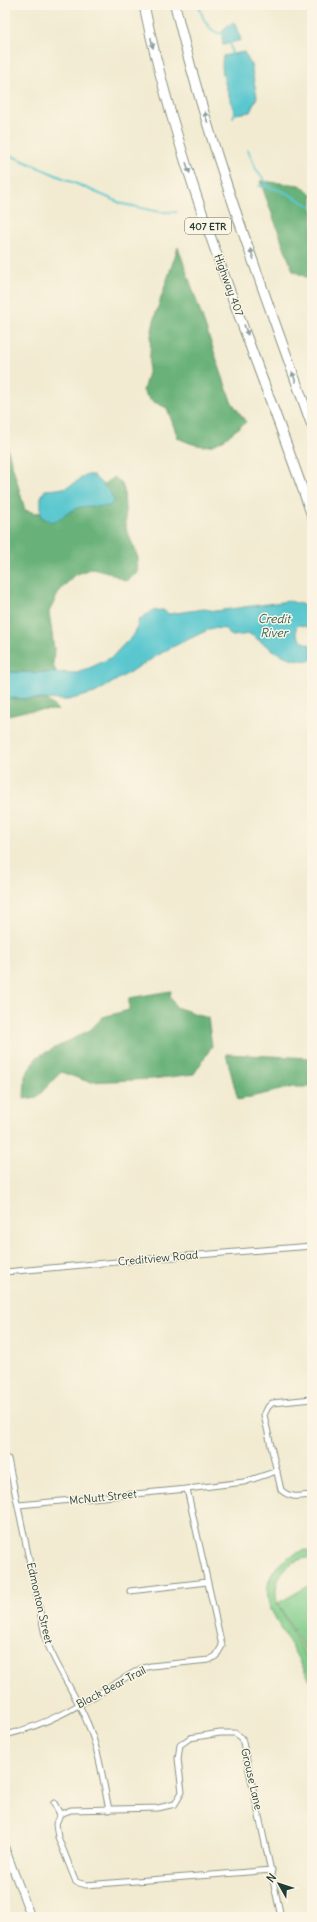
<svg xmlns="http://www.w3.org/2000/svg" width="317" height="1922" font-family="Delius,sans-serif">
  <style>
    .green { fill: #81ce8c; stroke: #508660 }
    .forest { fill: #68b178; stroke: #447756 }
    .water { fill: #5ac7cf; stroke: #3c8282 }
    .lines { fill: none; stroke-linecap: round; stroke-linejoin: round }
    .stream { stroke: #5ac7cf; stroke-width: 2 }
    .street-casing { stroke: #889483; stroke-width: 7 }
    .secondary-casing { stroke: #889483; stroke-width: 9 }
    .highway-casing { stroke: #889483; stroke-width: 11 }
    .street { stroke: #fff; stroke-width: 5 }
    .secondary { stroke: #fff; stroke-width: 7 }
    .highway { stroke: #fff; stroke-width: 9 }
    .oneway { fill: #8f9e9a }
    .labels { text-anchor: middle; dominant-baseline: central; stroke-width: 3; stroke-linejoin: round; paint-order: stroke }
    .shield { fill: #fcf5e5; stroke: #617469; stroke-width: 1 }
    .shield-label { font-size: 10px; font-weight: bold; fill: #1f3d34 }
    .street-label { font-size: 11px; fill: #1f3d34; stroke: #fcf5e5 }
    .water-label { font-size: 12px; font-style: italic; fill: #2e605b; stroke: #fcf5e5 }
  </style>
  <rect width="100%" height="100%" fill="#fcf5e5"/>
  <filter id="ink" filterUnits="userSpaceOnUse"><feTurbulence type="fractalNoise" baseFrequency=".025" numOctaves="2"/><feDisplacementMap in="SourceGraphic" scale="8" xChannelSelector="R" yChannelSelector="G"/><feConvolveMatrix kernelMatrix="1 2 1 2 8 2 1 2 1" color-interpolation-filters="sRGB"/></filter>
  <filter id="wash" filterUnits="userSpaceOnUse"><feTurbulence type="fractalNoise" baseFrequency=".012" numOctaves="4" result="noise"/><feDisplacementMap in="SourceGraphic" scale="16" xChannelSelector="R" yChannelSelector="G"/><feGaussianBlur stdDeviation="0.9" result="paint"/><feColorMatrix in="noise" values="0 0 0 0 0 0 0 0 0 0 0 0 0 0 0 0 0 1.4 0 .05"/><feComposite in="paint" operator="in"/></filter>
  <g filter="url(#wash)">
    <rect width="100%" height="100%" fill="#f2ebd2"/>
    <g class="green">
      <path d="M305,1550L312,1551V1558C286,1557 270,1582 278,1605L312,1668V1684L270,1608C261,1578 277,1559 305,1550Z"/>
      <polygon points="312,1584 312,1663 278,1603"/>
    </g>
    <g class="forest">
      <polygon points="260,181 300,185 312,194 312,280 293,271"/>
      <path d="M178,247L231,401L246,422C220,442 213,455 178,438L167,408L150,400L143,391L149,369L151,336L155,316Z"/>
      <polygon points="5,440 25,510 35,513 49,511 98,488 114,477 122,484 124,490 126,528 138,558 137,573 126,581 108,572 92,568 73,576 59,592 49,612 54,649 53,665 57,673 5,672"/>
      <polygon points="5,698 47,700 58,710 25,711 5,716"/>
      <polygon points="171,991 170,997 176,1007 208,1018 212,1046 194,1074 153,1079 89,1082 61,1072 37,1097 24,1099 25,1076 37,1057 90,1030 103,1017 129,1010 129,998"/>
      <polygon points="226,1054 312,1058 312,1087 293,1087 238,1100"/>
    </g>
    <g class="water">
      <path d="M234,22L241,40L223,45C221,32 222,28 234,22Z"/>
      <path d="M244,52L251,65L257,97L250,112L235,114C230,95 219,75 223,56Z"/>
      <path d="M85,475H93L110,492L114,500L110,506C100,508 91,505 81,507C71,509 62,519 52,522L41,517V497L45,490C64,489 70,488 85,475Z"/>
      <path d="M289,601L312,607V628L299,625L296,628V633L302,641L312,646V660C287,663 270,648 250,634L233,636L227,633V629L212,628L170,648L95,693L68,700L5,698V672L77,673L94,666L112,657L135,633L139,620L151,611L163,610L169,614L204,609L216,611Z"/>
    </g>
    <g class="lines">
      <g class="stream">
        <path d="M199,5C202,18 209,33 223,34"/>
        <polyline points="230,42 232,55"/>
        <polyline points="233,117 236,111"/>
        <polyline points="248,150 256,169 269,186"/>
        <polyline points="5,153 123,204 160,212 177,212"/>
        <path d="M259,186C279,186 295,198 312,207"/>
      </g>
    </g>
  </g>
  <g filter="url(#ink)">
    <g class="lines">
      <g class="street-casing">
        <g id="street">
          <polyline points="5,1272 161,1258 312,1246"/>
          <path d="M312,1399L272,1403L268,1407L264,1415L281,1490C291,1499 300,1496 312,1495"/>
          <path d="M8,1459L46,1640C57,1669 75,1693 87,1722C99,1749 103,1781 109,1810"/>
          <polyline points="19,1505 187,1489 244,1482 277,1471"/>
          <polyline points="130,1591 207,1582"/>
          <path d="M5,1735C54,1724 97,1694 140,1669L151,1666L209,1660L216,1656L222,1646L187,1489"/>
          <polyline points="54,1803 60,1814"/>
          <polyline points="272,1870 86,1885 76,1882 58,1837 56,1824 60,1814 71,1810 158,1808 175,1804 182,1792 178,1759 180,1745 190,1738 220,1733 235,1733 242,1738 281,1917"/>
        </g>
      </g>
      <g class="secondary-casing">
        <polyline id="secondary" points="5,1848 31,1917"/>
      </g>
      <g class="highway-casing">
        <g id="highway">
          <path d="M144,5C180,181 254,347 312,516"/>
          <path d="M175,5C209,149 263,288 312,426"/>
        </g>
      </g>
      <use href="#street" class="street"/>
      <use href="#secondary" class="secondary"/>
      <use href="#highway" class="highway"/>
    </g>
    <defs><path id="oneway-solid" d="M-6-.8H1V-3.2L6.5 0L1 3.2V.8H-6Z"/></defs>
    <g class="oneway">
      <use href="#oneway-solid" transform="translate(152 43) rotate(78)"/>
      <use href="#oneway-solid" transform="translate(206 117) rotate(-106)"/>
      <use href="#oneway-solid" transform="translate(188 168) rotate(71)"/>
      <use href="#oneway-solid" transform="translate(252 254) rotate(-109)"/>
      <use href="#oneway-solid" transform="translate(246 330) rotate(70)"/>
      <use href="#oneway-solid" transform="translate(294 377) rotate(-110)"/>
    </g>
  </g>
  <g class="labels">
    <rect class="shield" x="185" y="218" width="46" height="16" rx="3"/>
    <g class="shield-label">
      <text x="208" y="226">407 ETR</text>
    </g>
    <g class="street-label">
      <text transform="translate(229 285) rotate(70)">Highway 407</text>
      <text transform="translate(158 1258) rotate(-5)">Creditview Road</text>
      <text transform="translate(103 1497) rotate(-6)">McNutt Street</text>
      <text transform="translate(40 1603) rotate(77)">Edmonton Street</text>
      <text transform="translate(111 1687) rotate(-28)">Black Bear Trail</text>
      <text transform="translate(252 1779) rotate(77)">Grouse Lane</text>
    </g>
    <g class="water-label">
      <text x="274" y="618">Credit<tspan x="274" dy="14">River</tspan></text>
    </g>
  </g>
  <rect width="317" height="1922" fill="none" stroke="#fcf5e5" stroke-width="20"/>
  <g transform="translate(279 1884) rotate(309)" stroke="#fcf5e5" stroke-width="3" paint-order="stroke">
  <path d="M0-3L7 15L0 10L-7 15Z" fill="#1f3d34"/>
  <text y="-6" font-size="11" font-weight="bold" text-anchor="middle" fill="#1f3d34">N</text>
  </g>
</svg>
